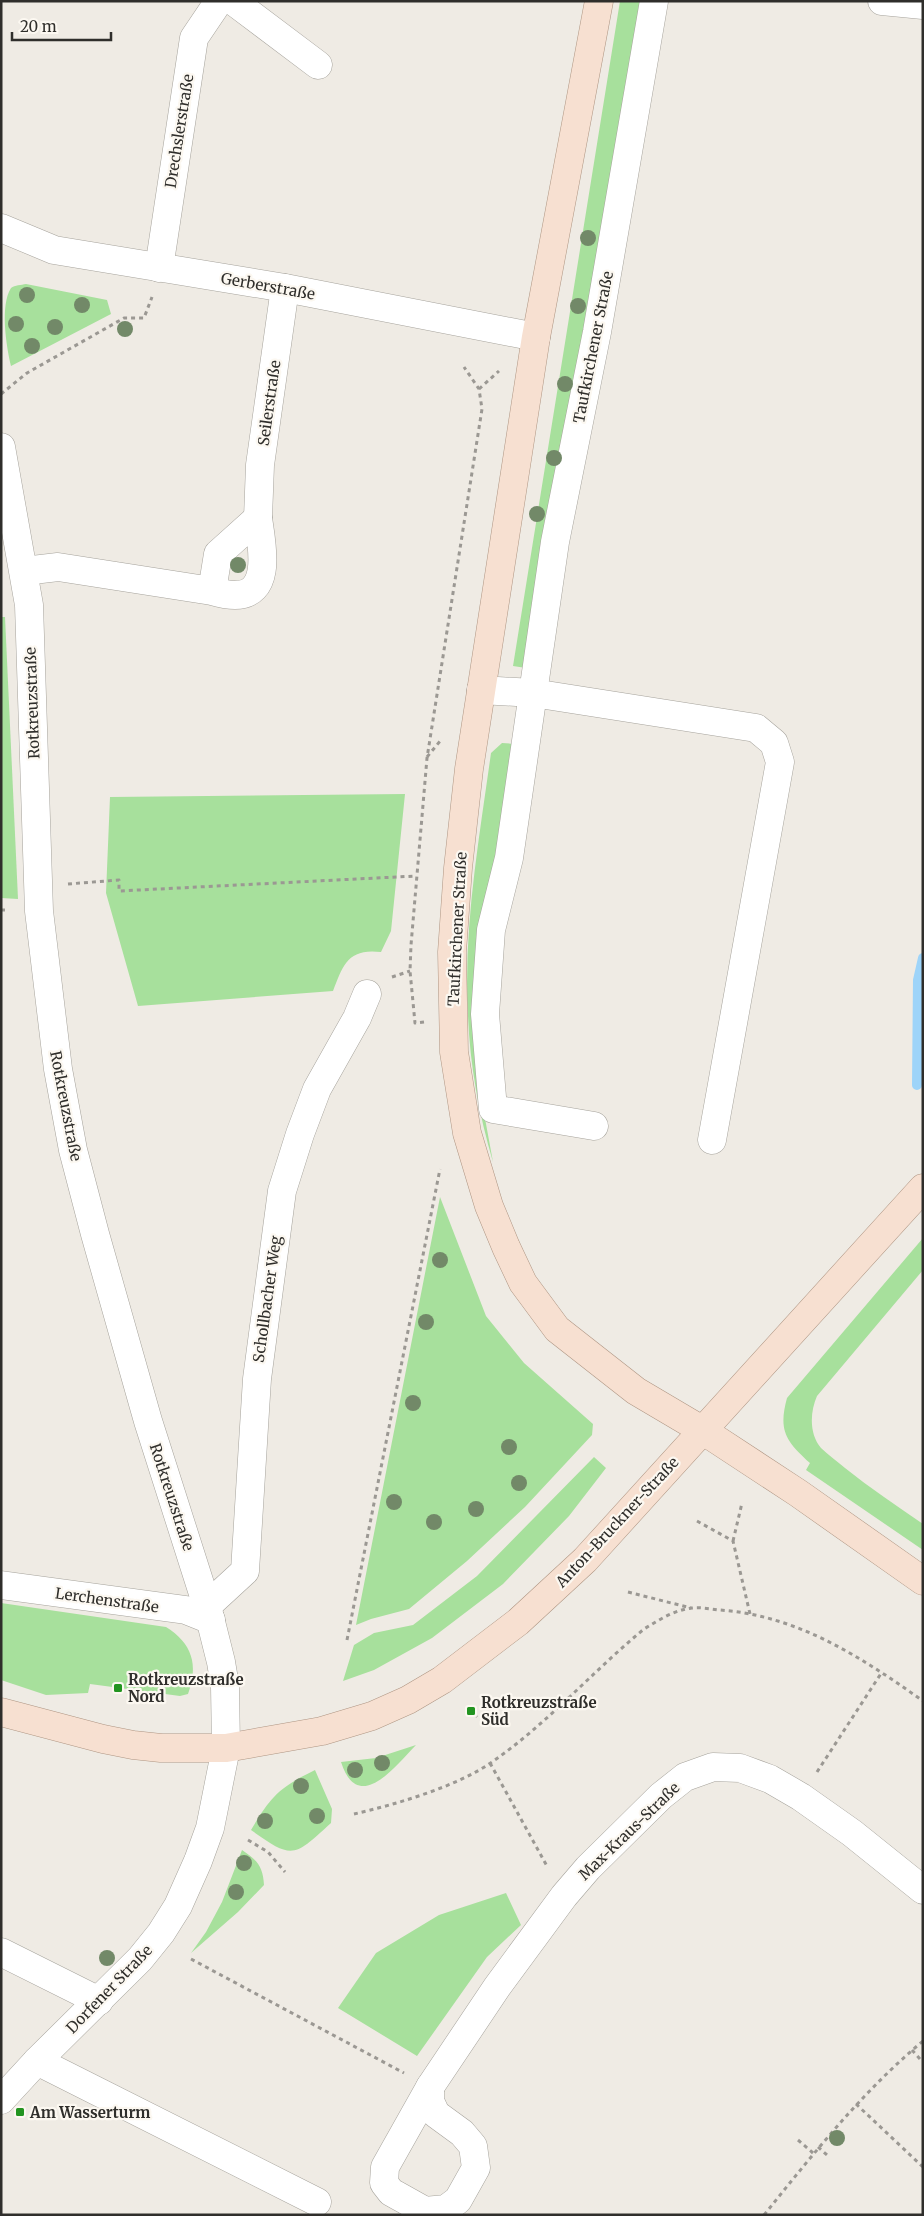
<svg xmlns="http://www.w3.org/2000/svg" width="924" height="2216" font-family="Merriweather,serif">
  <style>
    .green { fill: #a7e09c }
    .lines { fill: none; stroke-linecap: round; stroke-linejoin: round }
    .stream { stroke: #9ed4f9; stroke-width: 10 }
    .minor-casing { stroke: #a6a39c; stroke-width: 29 }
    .major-casing { stroke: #ae9583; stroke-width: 29 }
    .path { stroke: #9b9893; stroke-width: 3; stroke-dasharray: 4 4; stroke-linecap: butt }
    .minor { stroke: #fff; stroke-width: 28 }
    .major { stroke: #f7e0d1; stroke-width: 28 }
    .tree { fill: #728968 }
    .poi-dot { fill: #229420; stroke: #fcf8f1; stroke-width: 2 }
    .labels { text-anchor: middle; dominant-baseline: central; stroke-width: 4.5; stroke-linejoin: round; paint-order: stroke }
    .street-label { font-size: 15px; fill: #2f2e2b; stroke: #fcf8f1 }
    .poi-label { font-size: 15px; font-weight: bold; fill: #2f2e2b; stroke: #fcf8f1; text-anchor: start }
  </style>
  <rect width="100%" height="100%" fill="#efebe4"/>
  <g class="green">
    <polygon points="620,1 643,1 545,543 526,668 513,666"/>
    <path d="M26,284L107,300L111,314L11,366C6,345 0,305 11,288C15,285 21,285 26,284Z"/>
    <polygon points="1,617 5,617 18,899 1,898"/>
    <path d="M502,743L516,744L484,1113L493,1162C479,1114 470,1066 468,1016C463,928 479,840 491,753Z"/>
    <path d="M405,794L391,931L381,952C348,948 343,965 333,991L138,1006L106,893L110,797Z"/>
    <polygon points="440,1197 486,1316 524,1363 593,1424 592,1435 525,1507 467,1561 409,1609 371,1619 356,1625"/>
    <path d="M923,1238V1270L817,1396C810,1412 809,1434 821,1448C828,1455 837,1461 845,1468C870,1488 897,1506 923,1524V1550L806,1470L810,1463C786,1441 778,1431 787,1398Z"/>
    <polygon points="594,1457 606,1468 569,1516 503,1584 432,1638 374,1670 343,1681 354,1645 374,1633 413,1625 477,1576"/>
    <path d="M1,1603L166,1627C192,1643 199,1665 188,1694L180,1696L90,1684L88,1693L46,1695L1,1680Z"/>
    <path d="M416,1745C395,1767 358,1815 341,1762L376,1758Z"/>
    <path d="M315,1770L332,1809L331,1823C294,1857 293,1860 251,1830C271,1796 280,1787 315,1770Z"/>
    <path d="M242,1850C257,1860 263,1866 264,1885L238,1912L191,1953L206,1932L222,1902Z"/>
    <polygon points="506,1893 521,1925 487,1957 417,2056 338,2008 376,1953 439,1915"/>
  </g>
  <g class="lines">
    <polyline class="stream" points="917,1085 918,980 923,958"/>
    <g class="minor-casing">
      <g id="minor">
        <polyline points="233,1 318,65"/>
        <polyline points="882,1 923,5"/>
        <polyline points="1,228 54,250 285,288 536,337"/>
        <polyline points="159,268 194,38 219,1"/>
        <polyline points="1,447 29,605 39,911 58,1069 73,1150 95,1234 148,1421 207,1606 221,1662 225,1686 226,1748 210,1828 198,1861 178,1906 161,1933 140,1959 37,2061 1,2100"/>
        <polyline points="258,518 260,465 285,288"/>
        <path d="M24,571L58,567L212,591C219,593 227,595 235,595C274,595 261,541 258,518L218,554L212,591"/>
        <polyline points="481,690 533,693 756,728 774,743 780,762 712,1140"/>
        <polyline points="594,1126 493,1109 485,1014 491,930 509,858 555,542 597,332 654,1"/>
        <polyline points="1,1585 186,1610 211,1620"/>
        <polyline points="207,1606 245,1571 257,1379 282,1191 300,1134 317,1089 357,1018 367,994"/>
        <polyline points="1,1952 99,2001"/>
        <polyline points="37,2061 317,2202"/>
        <polyline points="430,2087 497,1987 564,1896 588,1868 661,1796 685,1777 713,1767 740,1768 770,1779 801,1797 852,1833 923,1890"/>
        <polygon points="430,2087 430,2101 436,2114 462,2133 473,2146 476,2168 458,2200 446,2209 425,2211 391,2192 384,2183 385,2167"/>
      </g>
    </g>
    <g class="major-casing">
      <g id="major">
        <polyline points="599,1 536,337 469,769 458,868 452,952 454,1052 467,1133 489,1206 506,1247 523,1283 557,1329 636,1391 702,1430 798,1493 923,1581"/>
        <polyline points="1,1712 103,1739 133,1745 161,1748 226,1748 322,1731 372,1716 408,1700 442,1680 518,1622 585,1560 923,1188"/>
      </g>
    </g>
    <g class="path">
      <polyline points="479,389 499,371"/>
      <polyline points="1,394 27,373 124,318 144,318 152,297"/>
      <polyline points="427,757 441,740"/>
      <polyline points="68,884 119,880 119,891 416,876"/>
      <polyline points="1,910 8,910"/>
      <polyline points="392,977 410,971"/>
      <polyline points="424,1022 415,1023 410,971 411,945 427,758 482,409 479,389 464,367"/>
      <polyline points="697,1521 733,1541 750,1614"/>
      <polyline points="733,1541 742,1503"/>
      <polyline points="628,1592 691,1608"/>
      <polyline points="347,1640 440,1169"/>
      <polyline points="117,1692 118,1688"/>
      <polyline points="471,1711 477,1717"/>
      <polyline points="490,1763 548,1868"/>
      <polyline points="817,1772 882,1672"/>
      <path d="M354,1814C397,1804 456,1787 492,1762C547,1724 592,1672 644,1629C659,1620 674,1610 692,1608C701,1607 710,1609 719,1610C797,1615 861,1657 923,1701"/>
      <polyline points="248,1840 268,1852 285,1872"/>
      <polyline points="191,1959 404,2073"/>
      <polyline points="912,2050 920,2059"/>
      <polyline points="856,2104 923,2167"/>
      <polyline points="798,2140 813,2153"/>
      <polyline points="818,2147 827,2155"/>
      <path d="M764,2215C814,2153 862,2092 923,2041"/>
    </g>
    <use href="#minor" class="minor"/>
    <use href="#major" class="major"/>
  </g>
  <g class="tree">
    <circle cx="588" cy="238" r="8"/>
    <circle cx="27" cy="295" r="8"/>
    <circle cx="82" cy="305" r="8"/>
    <circle cx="578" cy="306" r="8"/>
    <circle cx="16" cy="324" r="8"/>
    <circle cx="55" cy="327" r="8"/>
    <circle cx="125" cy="329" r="8"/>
    <circle cx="32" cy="346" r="8"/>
    <circle cx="565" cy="384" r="8"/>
    <circle cx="554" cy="458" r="8"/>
    <circle cx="537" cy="514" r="8"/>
    <circle cx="238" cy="565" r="8"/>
    <circle cx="440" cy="1260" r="8"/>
    <circle cx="426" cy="1322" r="8"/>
    <circle cx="413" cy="1403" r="8"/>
    <circle cx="509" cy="1447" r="8"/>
    <circle cx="519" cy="1483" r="8"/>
    <circle cx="394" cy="1502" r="8"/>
    <circle cx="476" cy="1509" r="8"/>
    <circle cx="434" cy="1522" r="8"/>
    <circle cx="382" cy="1763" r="8"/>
    <circle cx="355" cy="1770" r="8"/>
    <circle cx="301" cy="1786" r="8"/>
    <circle cx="317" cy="1816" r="8"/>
    <circle cx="265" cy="1821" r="8"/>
    <circle cx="244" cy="1863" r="8"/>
    <circle cx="236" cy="1892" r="8"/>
    <circle cx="107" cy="1958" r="8"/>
    <circle cx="837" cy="2138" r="8"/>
  </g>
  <g class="poi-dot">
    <rect x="113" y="1683" width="10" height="10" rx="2.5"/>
    <rect x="466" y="1706" width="10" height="10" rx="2.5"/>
    <rect x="15" y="2107" width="10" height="10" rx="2.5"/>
  </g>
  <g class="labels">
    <g class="street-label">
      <text transform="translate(179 131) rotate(-81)">Drechslerstraße</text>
      <text transform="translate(268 286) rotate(10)">Gerberstraße</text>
      <text transform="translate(593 347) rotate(-79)">Taufkirchener Straße</text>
      <text transform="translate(269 403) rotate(-82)">Seilerstraße</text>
      <text transform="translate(32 703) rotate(-92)">Rotkreuzstraße</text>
      <text transform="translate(457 929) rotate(-87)">Taufkirchener Straße</text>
      <text transform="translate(66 1106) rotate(79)">Rotkreuzstraße</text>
      <text transform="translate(267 1299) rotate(-82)">Schollbacher Weg</text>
      <text transform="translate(172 1497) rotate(72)">Rotkreuzstraße</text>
      <text transform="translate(617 1522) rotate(-47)">Anton-Bruckner-Straße</text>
      <text transform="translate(107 1600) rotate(8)">Lerchenstraße</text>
      <text transform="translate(629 1831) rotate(-44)">Max-Kraus-Straße</text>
      <text transform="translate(109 1989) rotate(-46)">Dorfener Straße</text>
    </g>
    <g class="poi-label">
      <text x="128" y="1679">Rotkreuzstraße<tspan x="128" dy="17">Nord</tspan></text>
      <text x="481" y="1702">Rotkreuzstraße<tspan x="481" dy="17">Süd</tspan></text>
      <text x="30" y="2112">Am Wasserturm</text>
    </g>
  </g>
  <rect width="924" height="2216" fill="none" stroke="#2f2e2b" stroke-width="5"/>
  <path d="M12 32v8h99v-8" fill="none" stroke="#2f2e2b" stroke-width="2.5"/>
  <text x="20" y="32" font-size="15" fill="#2f2e2b" stroke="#fcf8f1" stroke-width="4" paint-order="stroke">20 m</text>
</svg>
